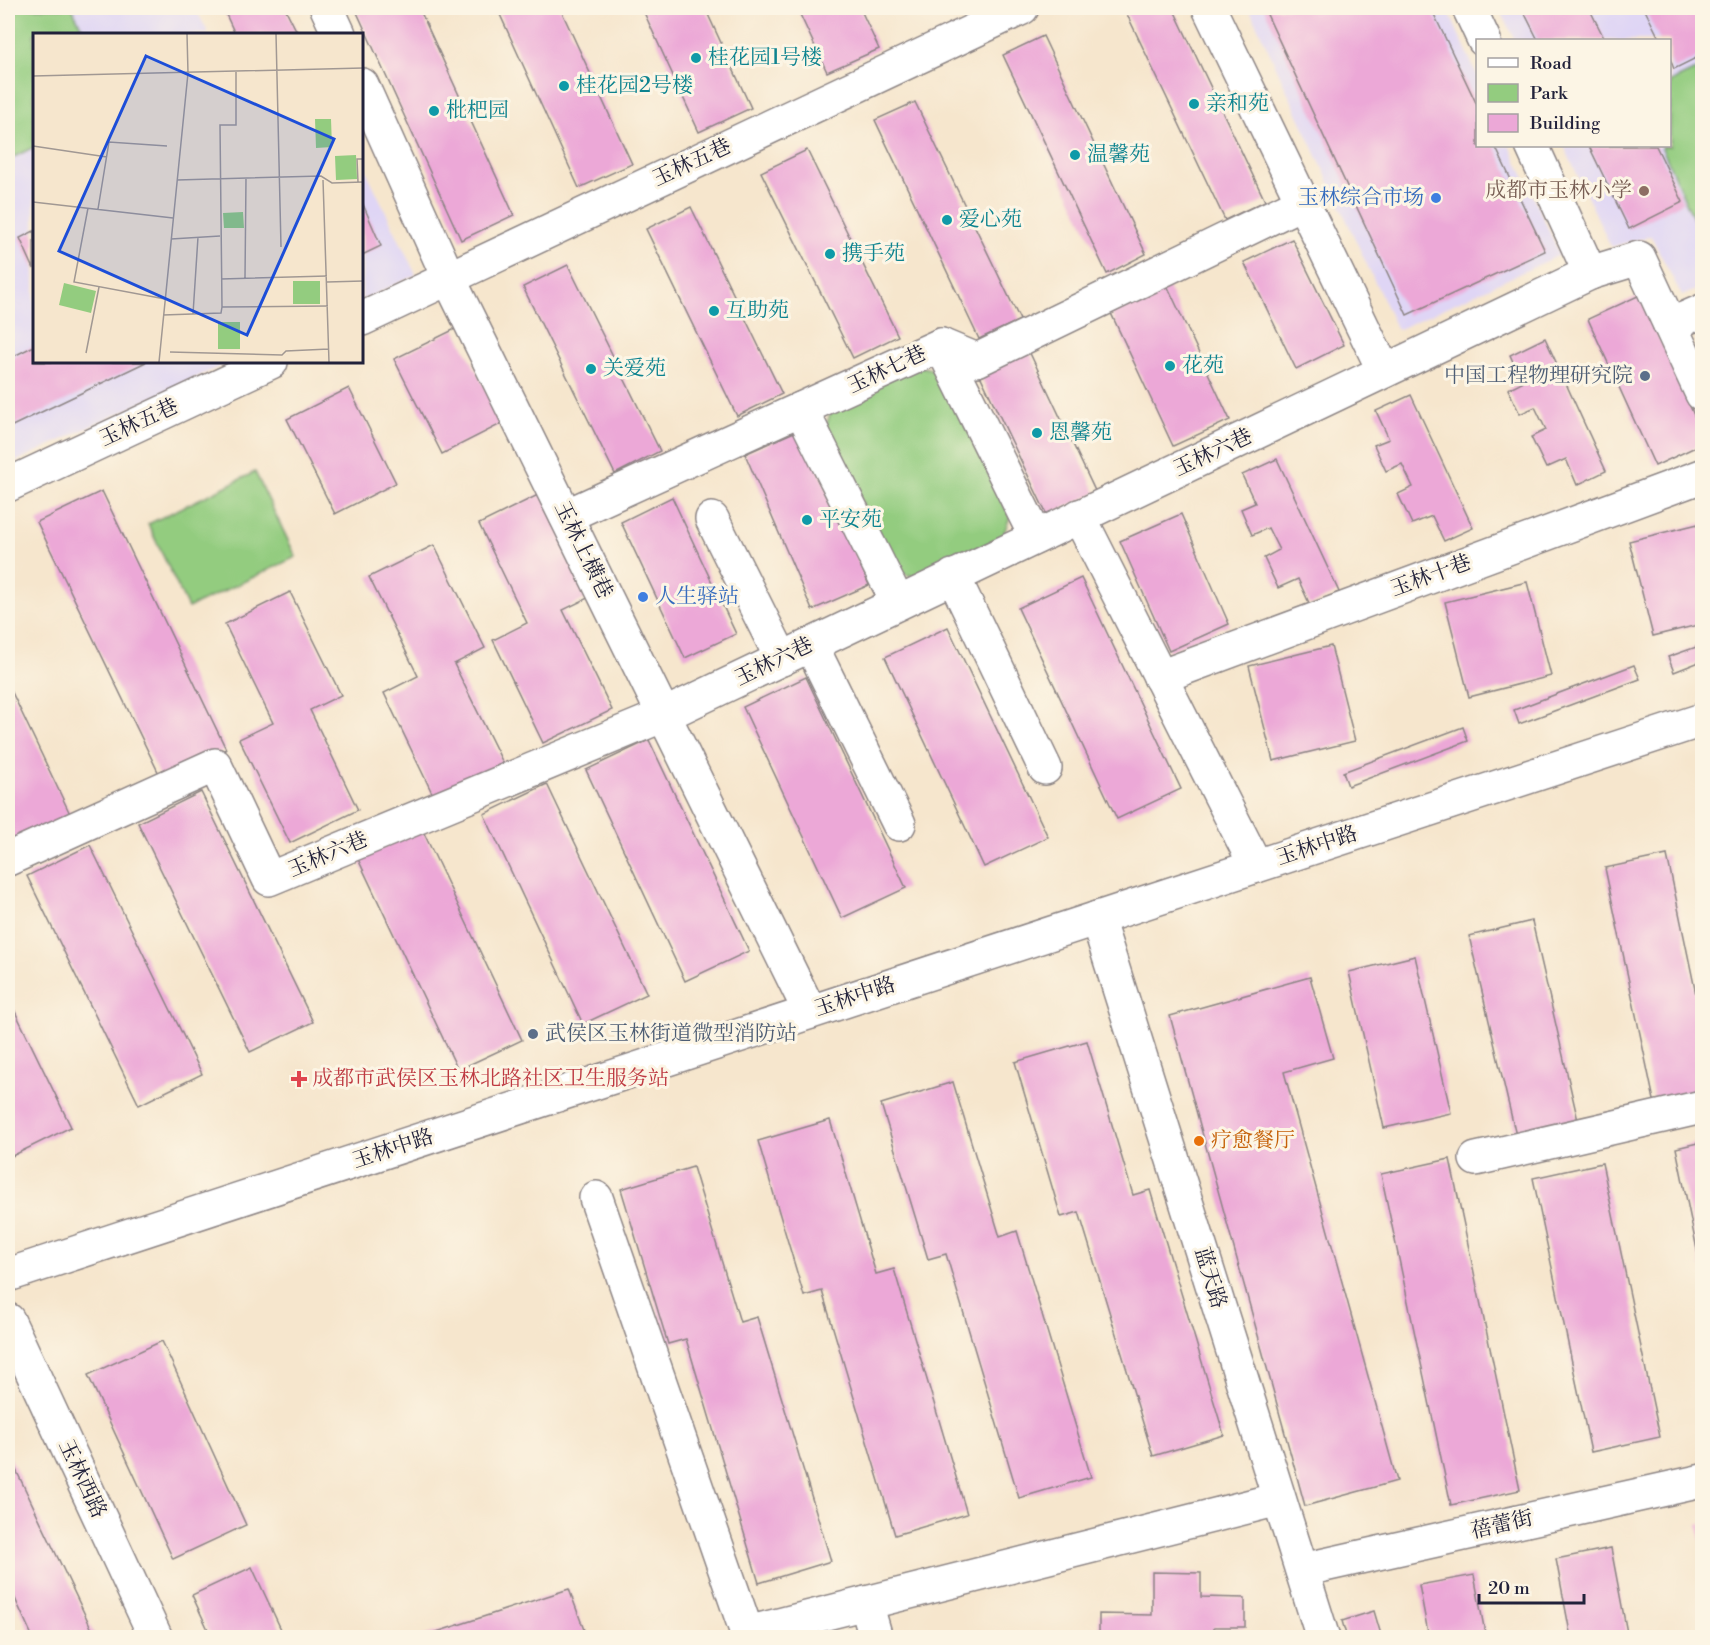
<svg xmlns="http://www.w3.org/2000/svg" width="1710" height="1645" font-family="'Libre Bodoni','Noto Serif SC',serif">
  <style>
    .built { fill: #dfd5f5 }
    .green { fill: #93cc7f; stroke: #5a775d; stroke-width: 1.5 }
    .building { fill: #eca8d7 }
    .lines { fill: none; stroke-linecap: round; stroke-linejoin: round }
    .minor-casing { stroke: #8c8484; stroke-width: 36 }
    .major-casing { stroke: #8c8484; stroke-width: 36 }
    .minor { stroke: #fff; stroke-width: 33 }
    .major { stroke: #fff; stroke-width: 33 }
    .culture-dot { fill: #0f9aa8; stroke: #fcf5e5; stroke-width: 2 }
    .education-dot { fill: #8d6e63; stroke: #fcf5e5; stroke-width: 2 }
    .shop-dot { fill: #3f7fe0; stroke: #fcf5e5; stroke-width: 2 }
    .service-dot { fill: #5c6f8a; stroke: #fcf5e5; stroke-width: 2 }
    .health-dot { fill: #e0444e; stroke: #fcf5e5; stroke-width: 2 }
    .food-dot { fill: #e8710a; stroke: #fcf5e5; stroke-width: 2 }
    .labels { text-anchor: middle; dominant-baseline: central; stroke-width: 6; stroke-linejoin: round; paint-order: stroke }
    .culture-label { font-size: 21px; fill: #0d838f; stroke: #fcf5e5; text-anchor: start }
    .street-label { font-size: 21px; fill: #22223b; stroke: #fcf5e5 }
    .education-label { font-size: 21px; fill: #785e54; stroke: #fcf5e5; text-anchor: end }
    .shop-label { font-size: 21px; fill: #366cbe; stroke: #fcf5e5; text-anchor: end }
    .service-label { font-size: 21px; fill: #4e5e75; stroke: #fcf5e5; text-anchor: end }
    .health-label { font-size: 21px; fill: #be3a42; stroke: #fcf5e5; text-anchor: start }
    .food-label { font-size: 21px; fill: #c56008; stroke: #fcf5e5; text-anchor: start }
    .inset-road { fill: none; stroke: #a19893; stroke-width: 1.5 }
    .view { fill: #1d4ed8; fill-opacity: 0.15; stroke: #1d4ed8; stroke-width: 3 }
    .inset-edge { fill: none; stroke: #22223b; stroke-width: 3 }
  </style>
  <rect width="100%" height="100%" fill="#fcf5e5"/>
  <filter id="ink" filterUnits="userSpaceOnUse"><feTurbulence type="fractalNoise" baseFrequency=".0167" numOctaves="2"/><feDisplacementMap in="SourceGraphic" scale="12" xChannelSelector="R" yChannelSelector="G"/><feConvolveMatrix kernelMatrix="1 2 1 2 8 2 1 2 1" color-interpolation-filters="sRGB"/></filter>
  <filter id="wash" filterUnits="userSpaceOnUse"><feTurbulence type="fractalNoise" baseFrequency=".008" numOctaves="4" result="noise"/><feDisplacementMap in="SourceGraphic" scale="24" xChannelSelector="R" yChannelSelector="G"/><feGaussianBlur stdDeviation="1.35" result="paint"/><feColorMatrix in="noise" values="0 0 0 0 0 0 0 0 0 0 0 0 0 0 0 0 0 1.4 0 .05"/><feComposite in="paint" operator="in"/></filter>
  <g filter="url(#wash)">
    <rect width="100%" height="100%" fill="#f6e6cd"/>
    <g class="built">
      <polygon points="8,8 195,8 209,34 34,34 34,362 229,362 8,465"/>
      <polygon points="1249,8 1447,8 1477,75 1478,146 1510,146 1560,255 1397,330"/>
      <polygon points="1499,8 1702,8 1702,287 1682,296 1651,236 1611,247 1564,146 1670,146 1670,40 1515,40"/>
      <polygon points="362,162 416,275 362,300"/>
    </g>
    <g class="green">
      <polygon points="21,8 72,8 85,34 34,34 34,147 8,160 8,14"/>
      <polygon points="1702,67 1702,238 1661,146 1670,146 1670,82"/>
      <polygon points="918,366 939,371 1010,517 1003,536 916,577 896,572 825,428 834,403"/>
      <polygon points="255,472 296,557 188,608 148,524"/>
    </g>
    <g id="blocks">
      <g class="building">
        <polygon points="223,8 285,8 298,34 235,34"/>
        <polygon points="355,8 419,8 514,215 461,240"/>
        <polygon points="497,8 560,8 632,164 579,188"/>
        <polygon points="642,8 705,8 751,108 699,132"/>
        <polygon points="797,8 860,8 879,49 827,72"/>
        <polygon points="1124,8 1173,8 1265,201 1225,220"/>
        <polygon points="1264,8 1431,8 1478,107 1478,146 1495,146 1545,251 1407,315"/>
        <polygon points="1522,8 1589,8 1605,40 1538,40"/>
        <polygon points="1644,8 1702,8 1702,55 1674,69 1670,59 1670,40 1660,40"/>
        <polygon points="1043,36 1146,254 1107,274 1003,55"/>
        <polygon points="915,102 1020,320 979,339 875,120"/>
        <polygon points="1589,146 1656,146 1683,202 1629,229"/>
        <polygon points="807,150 898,336 853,358 761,172"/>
        <polygon points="362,202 381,246 362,255"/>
        <polygon points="691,207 782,394 737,416 646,229"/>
        <polygon points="34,231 34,269 20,238"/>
        <polygon points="1292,239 1344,345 1296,369 1244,262"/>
        <polygon points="568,265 660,451 615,474 523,287"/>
        <polygon points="1167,285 1230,420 1173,446 1110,311"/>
        <polygon points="1640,295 1702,433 1702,444 1655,466 1588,319"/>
        <polygon points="455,329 503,423 442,454 394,359"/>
        <polygon points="1545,338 1606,471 1577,485 1566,459 1546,468 1531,437 1546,430 1535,407 1520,414 1508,389 1522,382 1510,355"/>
        <polygon points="34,346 34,362 146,362 8,428 8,359"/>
        <polygon points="1028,349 1096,493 1047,515 979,373"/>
        <polygon points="349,388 396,483 335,514 287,419"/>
        <polygon points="1411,395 1473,528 1444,541 1432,516 1412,524 1398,494 1413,487 1402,464 1386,471 1374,445 1389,439 1376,411"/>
        <polygon points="801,429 869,585 812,610 745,454"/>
        <polygon points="1277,459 1339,592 1310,605 1298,579 1278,588 1264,558 1279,550 1268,528 1252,535 1241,509 1255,503 1242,475"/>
        <polygon points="102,491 226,749 162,780 37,522"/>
        <polygon points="544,492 594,595 563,610 612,710 543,743 493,640 527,623 479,524"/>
        <polygon points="672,497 736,634 685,658 621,522"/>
        <polygon points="1181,514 1229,624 1169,651 1120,541"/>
        <polygon points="1702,523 1702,624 1653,636 1629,541"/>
        <polygon points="434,545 485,648 454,664 503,763 434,797 384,693 418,676 369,577"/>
        <polygon points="1081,578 1181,789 1117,819 1018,608"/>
        <polygon points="1527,582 1551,676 1469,697 1445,602"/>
        <polygon points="290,592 341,695 310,710 358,810 290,843 239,739 273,723 225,624"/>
        <polygon points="948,627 1048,837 984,867 885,657"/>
        <polygon points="1702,645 1702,661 1674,672 1668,657"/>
        <polygon points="1331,646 1355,741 1273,761 1249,666"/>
        <polygon points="1634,665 1640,679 1519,724 1514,710"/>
        <polygon points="806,677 906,888 842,918 743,707"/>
        <polygon points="8,684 72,818 8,846"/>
        <polygon points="1463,727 1468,741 1348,786 1343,772"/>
        <polygon points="649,740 749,951 685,981 586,770"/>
        <polygon points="547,784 647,994 583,1024 484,814"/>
        <polygon points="201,792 313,1022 250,1052 138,823"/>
        <polygon points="422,829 522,1040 458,1070 358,859"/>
        <polygon points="90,845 202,1074 139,1105 27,876"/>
        <polygon points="1667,855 1702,1023 1702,1095 1655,1105 1605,868"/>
        <polygon points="1532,921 1579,1125 1517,1140 1469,936"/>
        <polygon points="1415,956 1451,1113 1384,1128 1349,972"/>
        <polygon points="1310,977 1333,1058 1284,1072 1397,1481 1305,1506 1170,1016"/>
        <polygon points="8,997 71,1127 8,1158"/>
        <polygon points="1087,1041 1133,1195 1150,1190 1224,1435 1153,1456 1079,1212 1061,1217 1015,1062"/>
        <polygon points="953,1082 1000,1237 1017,1231 1091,1477 1019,1498 946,1254 928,1259 881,1104"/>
        <polygon points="830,1120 876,1274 894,1269 967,1514 895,1535 822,1291 804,1296 758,1141"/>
        <polygon points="1702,1142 1702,1269 1701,1269 1676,1148"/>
        <polygon points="1450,1159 1520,1490 1451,1505 1381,1174"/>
        <polygon points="1602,1163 1660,1437 1591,1452 1533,1178"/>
        <polygon points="693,1167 740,1322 757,1317 831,1561 759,1583 686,1339 668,1344 621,1189"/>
        <polygon points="162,1341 246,1525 173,1559 88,1375"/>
        <polygon points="8,1453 96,1638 33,1638 8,1583"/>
        <polygon points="1702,1524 1702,1545 1701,1545 1698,1525"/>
        <polygon points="1611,1548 1628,1638 1571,1638 1556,1559"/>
        <polygon points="252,1567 285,1638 212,1638 192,1595"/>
        <polygon points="1152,1572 1201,1573 1201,1597 1245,1598 1245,1627 1214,1627 1214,1638 1099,1638 1099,1614 1152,1615"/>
        <polygon points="1474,1575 1486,1638 1429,1638 1419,1585"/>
        <polygon points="569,1589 587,1638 421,1638 421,1637"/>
        <polygon points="1374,1611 1382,1638 1347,1638 1342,1621"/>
      </g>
    </g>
  </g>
  <g filter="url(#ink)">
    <use href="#blocks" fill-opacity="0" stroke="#8c8484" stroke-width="1.5"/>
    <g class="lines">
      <g class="minor-casing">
        <g id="minor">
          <polyline points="327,8 339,34"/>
          <polyline points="1209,8 1384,371"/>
          <polyline points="1469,8 1484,40"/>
          <polyline points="362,85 449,279 810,1012"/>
          <polyline points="1532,146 1590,273 1639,258 1702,394"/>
          <polyline points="362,319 1022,8"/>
          <polyline points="1670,325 1702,311"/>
          <polyline points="941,345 1036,537"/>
          <polyline points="801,409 898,603"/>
          <polyline points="8,485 271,362"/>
          <polyline points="566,516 941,345 977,360 1303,202"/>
          <polyline points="1079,516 1256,866"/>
          <polyline points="712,519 782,659"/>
          <polyline points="953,576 1045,768"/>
          <polyline points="811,645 899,824"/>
          <polyline points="1160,677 1702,476"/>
          <polyline points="8,859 215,765 269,879 664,715 1590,273"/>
          <polyline points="1097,918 1323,1638"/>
          <polyline points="1476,1159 1702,1107"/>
          <polyline points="596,1198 747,1633 1279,1499"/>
          <polyline points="8,1320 156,1638"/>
          <polyline points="1302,1570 1702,1481"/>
          <polyline points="866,1603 876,1638"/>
        </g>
      </g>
      <g class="major-casing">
        <polyline id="major" points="8,1275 1702,720"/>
      </g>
      <use href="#minor" class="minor"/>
      <use href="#major" class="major"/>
    </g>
  </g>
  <g class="culture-dot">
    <circle cx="696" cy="58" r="6"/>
    <circle cx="564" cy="86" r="6"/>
    <circle cx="1194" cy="104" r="6"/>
    <circle cx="434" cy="111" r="6"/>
    <circle cx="1075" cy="155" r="6"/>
    <circle cx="947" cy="220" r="6"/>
    <circle cx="830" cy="254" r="6"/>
    <circle cx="714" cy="311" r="6"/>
    <circle cx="1170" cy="366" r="6"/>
    <circle cx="591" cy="369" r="6"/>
    <circle cx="1037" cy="433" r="6"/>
    <circle cx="807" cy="520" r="6"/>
  </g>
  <circle class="education-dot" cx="1644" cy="191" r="6"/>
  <g class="shop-dot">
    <circle cx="1436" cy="198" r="6"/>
    <circle cx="643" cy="597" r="6"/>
  </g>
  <g class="service-dot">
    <circle cx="1645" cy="376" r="6"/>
    <circle cx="533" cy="1034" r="6"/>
  </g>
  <path class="health-dot" d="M296 1070h6v6h6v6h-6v6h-6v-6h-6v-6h6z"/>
  <circle class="food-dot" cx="1199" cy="1141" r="6"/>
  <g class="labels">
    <g class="culture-label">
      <text x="708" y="58">桂花园1号楼</text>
      <text x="576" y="86">桂花园2号楼</text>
      <text x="1206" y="104">亲和苑</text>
      <text x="446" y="111">枇杷园</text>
      <text x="1087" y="155">温馨苑</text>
      <text x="959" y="220">爱心苑</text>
      <text x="842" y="254">携手苑</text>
      <text x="726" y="311">互助苑</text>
      <text x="1182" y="366">花苑</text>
      <text x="603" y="369">关爱苑</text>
      <text x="1049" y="433">恩馨苑</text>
      <text x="819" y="520">平安苑</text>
    </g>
    <g class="street-label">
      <text transform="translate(692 163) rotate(-25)">玉林五巷</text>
      <text transform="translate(887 370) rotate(-25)">玉林七巷</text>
      <text transform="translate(139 423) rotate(-25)">玉林五巷</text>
      <text transform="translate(1213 453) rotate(-25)">玉林六巷</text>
      <text transform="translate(583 550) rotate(64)">玉林上横巷</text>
      <text transform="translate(1431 576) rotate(-20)">玉林十巷</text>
      <text transform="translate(774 662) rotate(-26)">玉林六巷</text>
      <text transform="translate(1317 846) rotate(-18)">玉林中路</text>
      <text transform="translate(328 855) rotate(-23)">玉林六巷</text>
      <text transform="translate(855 997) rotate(-18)">玉林中路</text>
      <text transform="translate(393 1149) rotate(-18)">玉林中路</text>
      <text transform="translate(1210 1278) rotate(73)">蓝天路</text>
      <text transform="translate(82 1479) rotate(65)">玉林西路</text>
      <text transform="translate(1502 1525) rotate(-13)">蓓蕾街</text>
    </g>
    <g class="education-label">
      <text x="1632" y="191">成都市玉林小学</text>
    </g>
    <g class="shop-label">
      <text x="1424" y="198">玉林综合市场</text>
      <text x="655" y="597" text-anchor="start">人生驿站</text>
    </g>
    <g class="service-label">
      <text x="1633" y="376">中国工程物理研究院</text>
      <text x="545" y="1034" text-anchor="start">武侯区玉林街道微型消防站</text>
    </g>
    <g class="health-label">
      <text x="312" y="1079">成都市武侯区玉林北路社区卫生服务站</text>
    </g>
    <g class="food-label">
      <text x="1211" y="1141">疗愈餐厅</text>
    </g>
  </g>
  <g transform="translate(33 33)">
    <rect width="330" height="330" fill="#f6e6cd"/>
    <path d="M282,86H298L299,114L283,115ZM323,122L324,146L303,147L302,123ZM210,179L211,195H191L190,180ZM260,248H287V271H260ZM31,250L63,258L58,280L26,272ZM185,289H207V316H185Z" fill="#93cc7f"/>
    <path class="inset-road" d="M243,1L248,214M0,43L330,35M0,113L74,124M144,147L288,143L299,150L330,149M290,147L296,329M325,149L324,126H330M0,169L140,185M55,175L41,249L132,266M65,176L76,109L134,113M138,206L187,203M212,245L213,145M188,246L294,243M294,249L330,248M189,274L187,92H203V39M160,281L165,204M130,282L188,280L189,274L295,273M137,319L249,322L253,318L296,316M53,320L66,254M126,329L155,40L154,1"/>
    <path class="view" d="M113,23L301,106L214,302L26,218Z"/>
    <rect width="330" height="330" class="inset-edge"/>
  </g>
  <rect width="1710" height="1645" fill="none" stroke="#fcf5e5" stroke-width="30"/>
  <rect x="1476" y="39" width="195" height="108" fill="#fcf5e5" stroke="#a5a1a1" stroke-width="1.5"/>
  <rect x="1488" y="58" width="30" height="9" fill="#ffffff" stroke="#a5a1a1" stroke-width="1.5"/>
  <text x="1530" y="69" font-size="18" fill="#22223b">Road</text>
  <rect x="1488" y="84" width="30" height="18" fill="#93cc7f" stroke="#a5a1a1" stroke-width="1.5"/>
  <text x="1530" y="99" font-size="18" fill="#22223b">Park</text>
  <rect x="1488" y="114" width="30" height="18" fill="#eca8d7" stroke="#a5a1a1" stroke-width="1.5"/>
  <text x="1530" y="129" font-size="18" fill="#22223b">Building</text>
  <path d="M1479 1594v9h105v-9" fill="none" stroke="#22223b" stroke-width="3"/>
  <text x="1488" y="1594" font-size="18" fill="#22223b" stroke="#fcf5e5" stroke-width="4.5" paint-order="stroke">20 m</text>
</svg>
